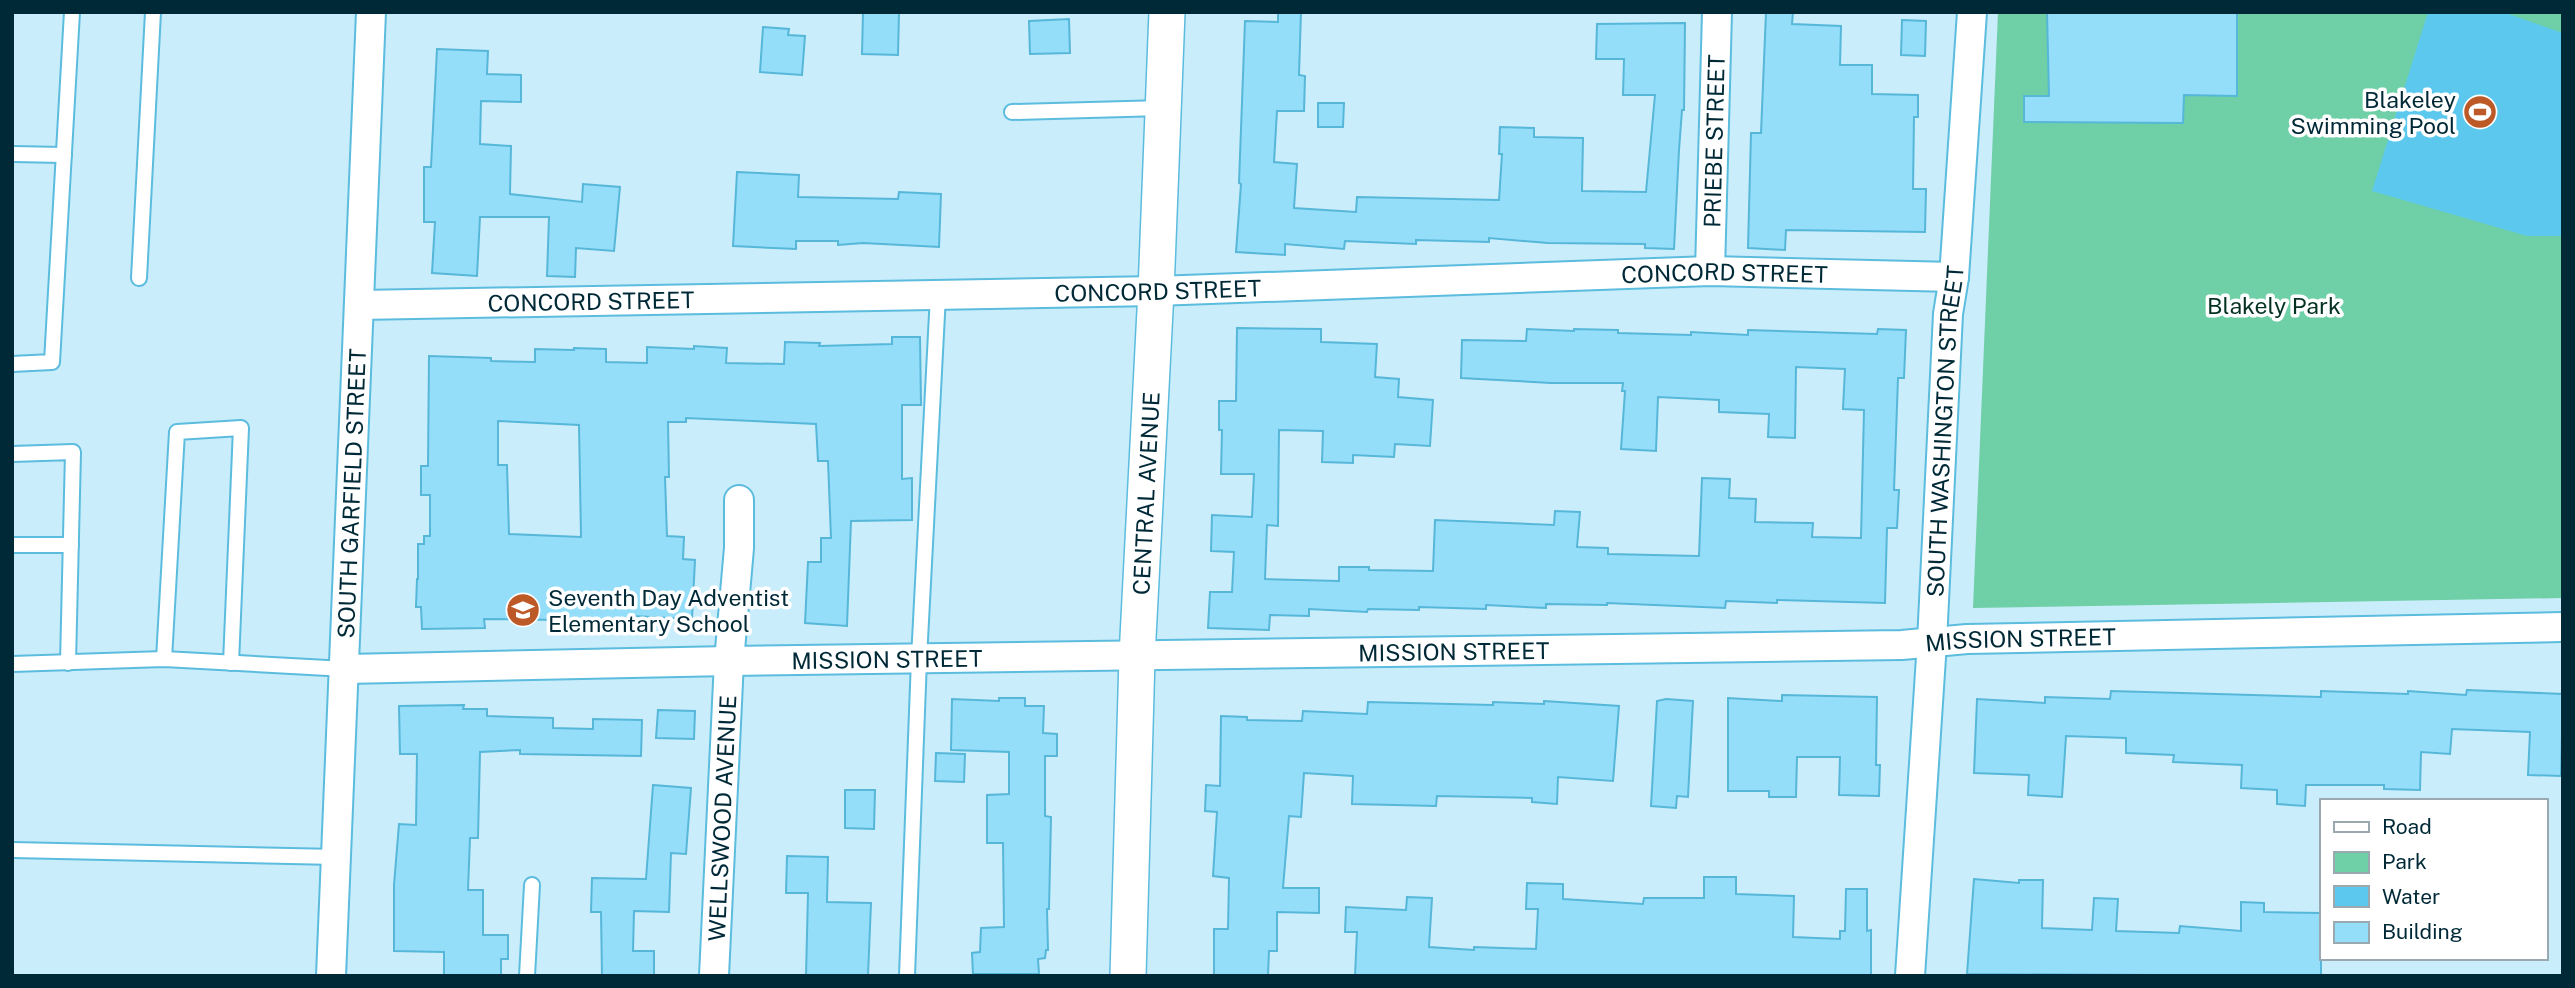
<svg xmlns="http://www.w3.org/2000/svg" width="2575" height="988" font-family="'Public Sans',sans-serif">
  <style>
    .green { fill: #6fcfa6 }
    .water { fill: #5cc8ed }
    .building { fill: #94defa; stroke: #56b7d9; stroke-width: 2; fill-rule: evenodd }
    .lines { fill: none; stroke-linecap: round; stroke-linejoin: round }
    .service-casing { stroke: #5bbcde; stroke-width: 18 }
    .minor-casing { stroke: #5bbcde; stroke-width: 32 }
    .tertiary-casing { stroke: #5bbcde; stroke-width: 38 }
    .service { stroke: #fff; stroke-width: 14 }
    .minor { stroke: #fff; stroke-width: 28 }
    .tertiary { stroke: #fff; stroke-width: 35 }
    .labels { text-anchor: middle; dominant-baseline: central; stroke-width: 7; stroke-linejoin: round; paint-order: stroke }
    .poi-label { font-size: 23px; fill: #002937; stroke: #fff; text-anchor: end }
    .street-label { font-size: 23px; fill: #002937; stroke: #fff }
    .park-label { font-size: 23px; fill: #043222; stroke: #fff }
  </style>
  <rect width="100%" height="100%" fill="#caedfb"/>
  <polygon class="green" points="1998,12 2563,12 2563,598 1973,608"/>
  <polygon class="water" points="2428,12 2503,12 2563,33 2563,236 2527,236 2372,191"/>
  <g class="building">
    <polygon points="863,12 899,12 898,55 862,54"/>
    <polygon points="1278,12 1301,12 1299,75 1305,76 1304,111 1277,111 1274,162 1297,164 1294,208 1356,212 1357,197 1499,200 1502,154 1499,154 1500,127 1534,128 1534,137 1583,138 1582,191 1646,192 1655,95 1623,95 1624,59 1596,59 1597,24 1685,23 1684,110 1682,110 1679,150 1674,249 1645,248 1645,244 1548,243 1489,238 1489,242 1416,240 1416,244 1345,241 1344,249 1285,244 1285,255 1236,252 1241,184 1239,183 1245,21 1278,22"/>
    <polygon points="1766,12 1793,12 1792,24 1841,26 1840,65 1872,65 1872,94 1918,95 1918,117 1914,117 1913,189 1926,189 1925,232 1786,230 1785,250 1748,248 1751,133 1761,133"/>
    <polygon points="2047,12 2237,12 2237,96 2184,95 2183,123 2024,122 2024,96 2049,96"/>
    <polygon points="1069,19 1070,53 1030,54 1029,21"/>
    <polygon points="1902,20 1926,21 1925,56 1901,55"/>
    <polygon points="763,27 789,29 788,35 805,36 802,75 760,72"/>
    <polygon points="437,49 488,51 487,74 521,75 521,102 481,101 480,144 511,146 510,194 582,202 583,184 620,187 614,251 576,248 575,277 547,276 549,217 480,217 477,276 432,273 435,222 424,222 424,167 431,167"/>
    <polygon points="1318,103 1344,103 1343,127 1318,127"/>
    <polygon points="737,172 799,175 798,197 898,199 899,192 941,194 939,247 863,243 838,245 838,241 796,241 796,249 733,246"/>
    <polygon points="1237,328 1321,329 1321,342 1377,344 1375,377 1399,379 1398,397 1433,400 1430,446 1395,444 1394,457 1353,455 1353,463 1322,462 1323,431 1279,430 1278,526 1267,525 1265,579 1339,581 1339,567 1369,567 1369,570 1433,571 1435,520 1554,525 1555,511 1580,512 1577,547 1608,548 1608,554 1699,556 1702,478 1730,479 1729,498 1756,499 1755,522 1813,523 1812,537 1861,538 1864,410 1843,409 1845,369 1796,367 1795,438 1768,437 1769,414 1719,412 1719,400 1658,397 1656,451 1621,449 1625,391 1622,391 1623,383 1551,383 1461,378 1462,340 1526,341 1527,329 1574,331 1574,329 1618,330 1618,333 1691,335 1691,332 1748,335 1748,330 1877,334 1878,329 1906,330 1904,378 1898,378 1894,490 1899,490 1897,528 1887,528 1885,603 1777,600 1777,603 1726,601 1725,608 1607,603 1607,605 1546,604 1546,608 1486,605 1486,609 1419,607 1419,610 1368,609 1367,612 1309,609 1309,616 1270,615 1269,630 1208,628 1210,592 1232,592 1234,552 1211,551 1212,515 1252,517 1254,474 1221,474 1222,430 1219,430 1219,401 1236,401"/>
    <path d="M892,337H920L921,405H902V479L912,478V520L851,521L847,626L805,623L808,562H821V538H831L828,461H818L816,424L686,418V422H668L669,477H665L667,536L684,537L683,559L695,560L692,619L632,616L631,621L484,619L485,628L422,629L421,607H416L417,579H418V544H424V536H430V495H421V466H428L429,356L491,358V361L535,362V349L574,350V348L606,349V362L647,363V347L694,349V346L727,348L726,363L784,364L785,342L820,343L819,346L892,344ZM498,421L579,425L581,537L509,534L507,465H498Z"/>
    <polygon points="2467,690 2563,694 2561,776 2528,775 2530,732 2452,729 2450,754 2421,752 2420,790 2384,789 2384,785 2306,785 2305,806 2277,804 2277,790 2241,788 2242,765 2173,762 2174,755 2126,753 2126,738 2066,736 2062,797 2028,795 2029,775 1974,773 1977,699 2045,703 2045,697 2110,699 2111,691 2321,697 2321,691 2408,694 2408,691 2466,695"/>
    <polygon points="1782,695 1877,697 1876,765 1880,765 1879,796 1839,795 1840,757 1797,757 1796,797 1769,797 1769,791 1728,791 1728,698 1782,701"/>
    <polygon points="999,698 1025,698 1025,706 1044,706 1043,733 1057,734 1057,756 1045,756 1045,816 1051,817 1049,909 1047,909 1048,950 1046,950 1045,958 1038,959 1039,974 973,974 972,953 980,952 981,928 1004,927 1003,843 987,843 987,795 1009,794 1009,752 951,750 952,699 999,701"/>
    <polygon points="1666,699 1693,701 1688,797 1677,796 1676,808 1651,806 1657,701"/>
    <polygon points="1544,701 1619,706 1613,781 1558,777 1557,804 1532,802 1532,798 1437,796 1436,806 1352,804 1353,776 1304,773 1301,817 1289,816 1283,888 1319,888 1319,913 1277,912 1277,951 1269,951 1268,976 1214,976 1214,929 1228,929 1229,878 1213,876 1217,812 1205,811 1206,785 1220,786 1221,716 1247,717 1247,720 1302,721 1303,711 1367,714 1368,702 1493,705 1493,702 1544,704"/>
    <polygon points="464,705 463,709 487,709 487,716 553,718 553,728 593,729 593,719 642,720 641,756 520,754 520,750 480,752 478,838 470,838 468,890 483,890 483,935 508,935 508,959 501,959 501,976 444,976 444,952 394,951 394,885 399,824 416,825 417,754 400,754 399,706"/>
    <polygon points="658,710 695,711 694,739 656,738"/>
    <polygon points="936,753 965,754 964,782 935,781"/>
    <polygon points="653,785 691,788 686,854 671,853 669,912 634,911 633,951 654,951 654,976 602,976 601,912 591,912 592,878 646,879"/>
    <polygon points="845,790 875,790 874,829 845,828"/>
    <polygon points="787,856 828,857 827,902 871,903 868,976 806,976 808,893 786,893"/>
    <polygon points="1704,877 1736,877 1736,894 1794,896 1793,937 1840,939 1840,931 1845,931 1846,889 1867,889 1867,931 1871,930 1871,976 1355,976 1357,932 1345,932 1346,907 1406,910 1407,897 1432,898 1429,947 1474,950 1474,947 1536,949 1538,909 1526,909 1527,883 1563,884 1563,899 1643,904 1644,898 1704,898"/>
    <polygon points="1974,879 2019,883 2019,880 2043,880 2042,928 2092,930 2094,898 2118,899 2116,931 2179,933 2180,926 2241,931 2241,902 2264,903 2264,912 2321,913 2321,976 1967,974"/>
  </g>
  <g class="lines">
    <g class="service-casing">
      <g id="service">
        <polyline points="1012,112 1163,108"/>
        <polyline points="12,154 64,155"/>
        <polyline points="139,278 153,12"/>
        <polyline points="12,364 52,362 72,12"/>
        <polyline points="12,454 73,452 68,663"/>
        <polyline points="12,545 71,545"/>
        <polyline points="164,659 177,432 241,428 231,663"/>
        <polyline points="12,664 164,659 346,669"/>
        <polyline points="12,850 337,857"/>
        <polyline points="527,976 532,885"/>
        <polyline points="907,976 919,659 938,295"/>
      </g>
    </g>
    <g class="minor-casing">
      <g id="minor">
        <path id="s1" d="M1710,271L1717,12"/>
        <path id="s2" d="M360,305L1156,291L1710,271L1954,277"/>
        <path id="s3" d="M346,669L729,661L1902,645L1967,639L2563,627"/>
        <path id="s4" d="M331,976L371,12"/>
        <path id="s5" d="M714,976L729,661L739,548V500"/>
        <path id="s6" d="M1910,976L1932,642L1948,314L1954,277L1972,12"/>
      </g>
    </g>
    <g class="tertiary-casing">
      <g id="tertiary">
        <path id="s7" d="M1128,976L1137,657L1156,291L1167,12"/>
      </g>
    </g>
    <use href="#service" class="service"/>
    <use href="#minor" class="minor"/>
    <use href="#tertiary" class="tertiary"/>
  </g>
  <defs>
    <g id="stadium-disc" transform="scale(1.75)"><circle r="9.5" fill="#bd5827" stroke="#fff"/><path d="M0-5a6.5 5 0 1 0 0 10a6.5 5 0 1 0 0-10ZM-3.5-1.8h7v3.6h-7Z" fill="#fff"/></g>
    <g id="school-disc" transform="scale(1.75)"><circle r="9.5" fill="#bd5827" stroke="#fff"/><path d="M0-5L7-2L0 1L-7-2ZM-4 1L0 2.5L4 1V4Q0 6-4 4Z" fill="#fff"/></g>
  </defs>
  <g fill-rule="evenodd">
    <use href="#stadium-disc" x="2480" y="112"/>
    <use href="#school-disc" x="523" y="610"/>
  </g>
  <g class="labels">
    <g class="poi-label">
      <text x="2456" y="99">Blakeley<tspan x="2456" dy="26">Swimming Pool</tspan></text>
      <text x="548" y="597" text-anchor="start">Seventh Day Adventist<tspan x="548" dy="26">Elementary School</tspan></text>
    </g>
    <g class="street-label">
      <text stroke="none"><textPath href="#s1" startOffset="130">PRIEBE STREET</textPath></text>
      <text stroke="none"><textPath href="#s2" startOffset="1365">CONCORD STREET</textPath></text>
      <text stroke="none"><textPath href="#s2" startOffset="798">CONCORD STREET</textPath></text>
      <text stroke="none"><textPath href="#s2" startOffset="231">CONCORD STREET</textPath></text>
      <text stroke="none"><textPath href="#s6" startOffset="546">SOUTH WASHINGTON STREET</textPath></text>
      <text stroke="none"><textPath href="#s4" startOffset="483">SOUTH GARFIELD STREET</textPath></text>
      <text stroke="none"><textPath href="#s7" startOffset="483">CENTRAL AVENUE</textPath></text>
      <text stroke="none"><textPath href="#s3" startOffset="1675">MISSION STREET</textPath></text>
      <text stroke="none"><textPath href="#s3" startOffset="1108">MISSION STREET</textPath></text>
      <text stroke="none"><textPath href="#s3" startOffset="541">MISSION STREET</textPath></text>
      <text stroke="none"><textPath href="#s5" startOffset="158">WELLSWOOD AVENUE</textPath></text>
    </g>
    <g class="park-label">
      <text x="2274" y="305">Blakely Park</text>
    </g>
  </g>
  <rect width="2575" height="988" fill="none" stroke="#002937" stroke-width="28"/>
  <rect x="2320" y="799" width="228" height="161" fill="#ffffff" stroke="#99a9af" stroke-width="2"/>
  <rect x="2334" y="822" width="35" height="10" fill="#ffffff" stroke="#99a9af" stroke-width="2"/>
  <text x="2382" y="834" font-size="21" fill="#002937">Road</text>
  <rect x="2334" y="852" width="35" height="21" fill="#6fcfa6" stroke="#99a9af" stroke-width="2"/>
  <text x="2382" y="869" font-size="21" fill="#002937">Park</text>
  <rect x="2334" y="886" width="35" height="21" fill="#5cc8ed" stroke="#99a9af" stroke-width="2"/>
  <text x="2382" y="904" font-size="21" fill="#002937">Water</text>
  <rect x="2334" y="922" width="35" height="21" fill="#94defa" stroke="#99a9af" stroke-width="2"/>
  <text x="2382" y="939" font-size="21" fill="#002937">Building</text>
</svg>
